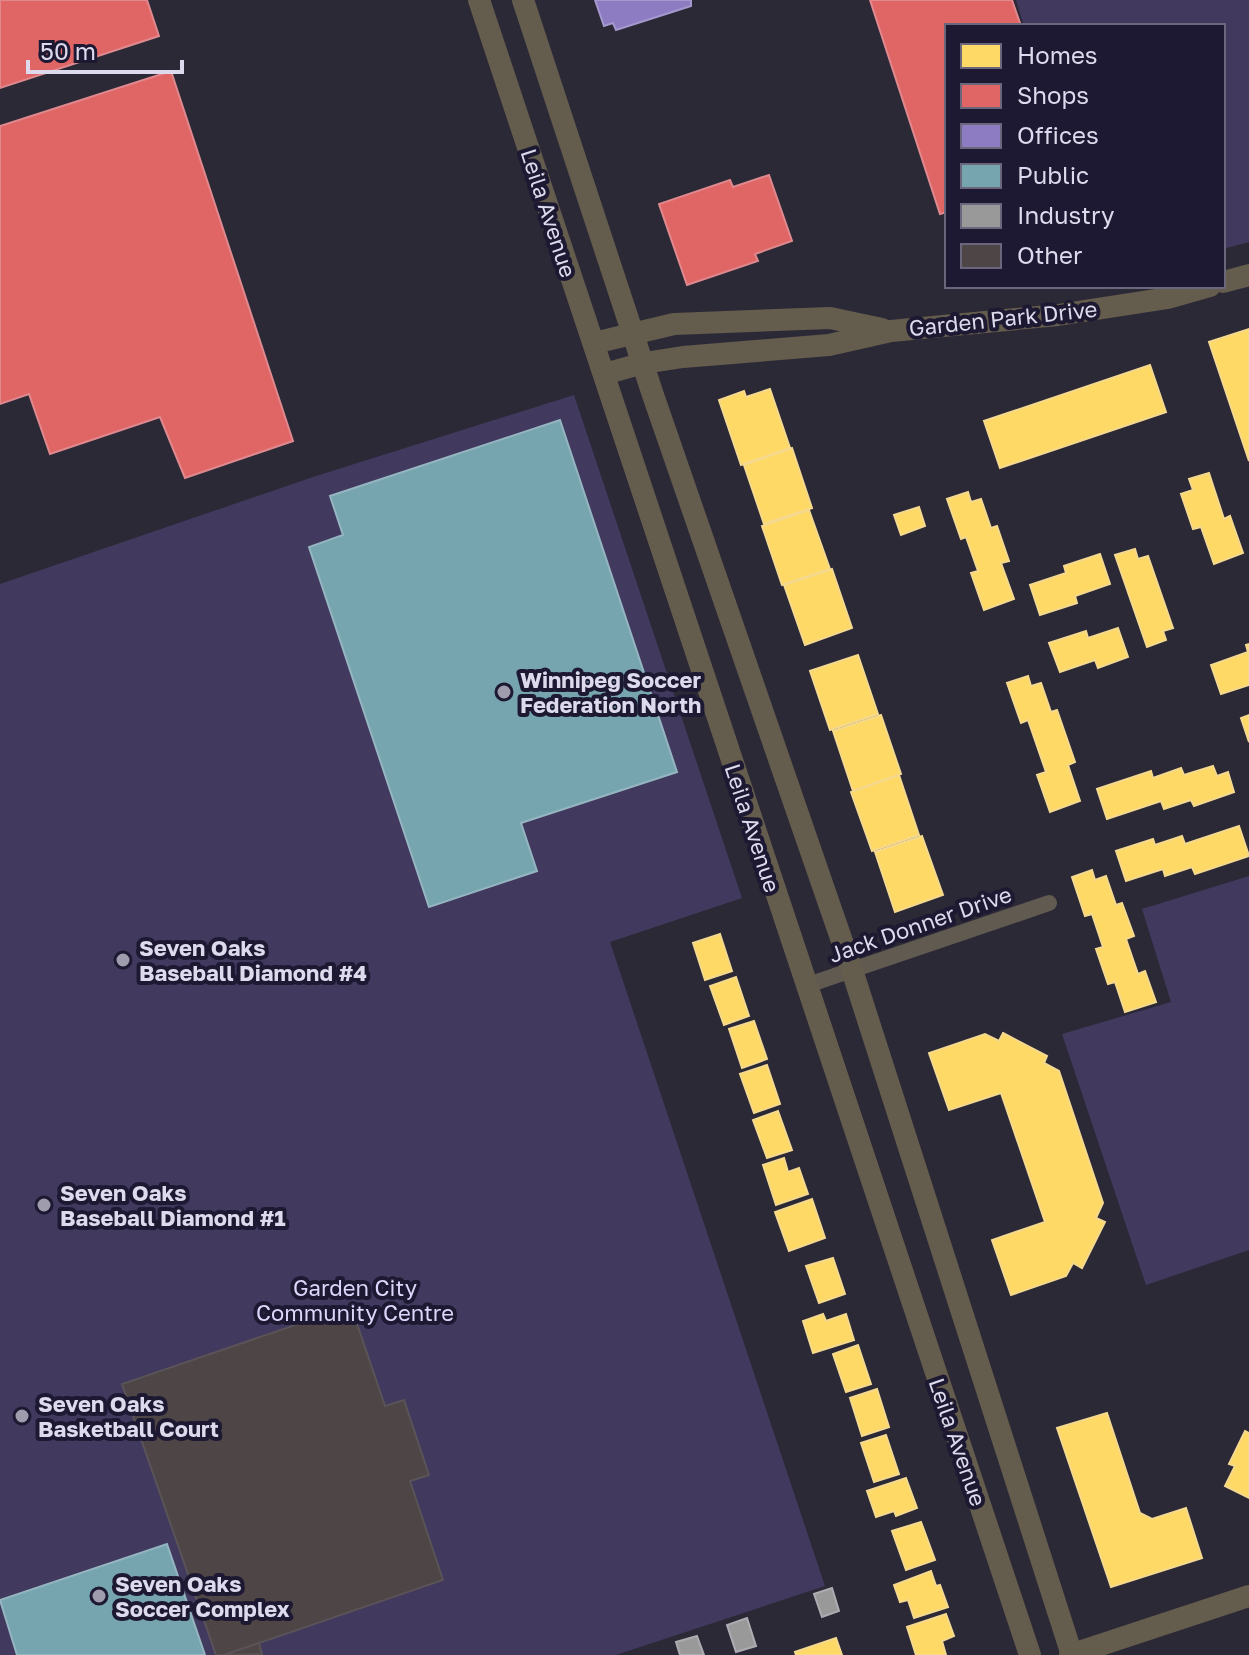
<svg xmlns="http://www.w3.org/2000/svg" width="1249" height="1655" font-family="'Golos Text',sans-serif">
  <style>
    .green { fill: #41395e }
    .homes { fill: #ffd966; stroke: #f4d98e; stroke-width: 2 }
    .shops { fill: #e06666; stroke: #df898e; stroke-width: 2 }
    .offices { fill: #8e7cc3; stroke: #a598cf; stroke-width: 2 }
    .public { fill: #76a5af; stroke: #95b5c1; stroke-width: 2 }
    .industry { fill: #999; stroke: #adacb2; stroke-width: 2 }
    .building { fill: #4d4546; stroke: #5a5357; stroke-width: 2 }
    .lines { fill: none; stroke-linecap: round; stroke-linejoin: round }
    .street { stroke: #605a50; stroke-width: 16 }
    .secondary { stroke: #645c4d; stroke-width: 22 }
    .poi-dot { fill: #9e9cad; stroke: #1e1932; stroke-width: 3 }
    .labels { text-anchor: middle; dominant-baseline: central; stroke-width: 8; stroke-linejoin: round; paint-order: stroke }
    .street-label { font-size: 22px; fill: #dcdaec; stroke: #1e1932 }
    .poi-label { font-size: 22px; font-weight: bold; fill: #dcdaec; stroke: #1e1932; text-anchor: start }
    .park-label { font-size: 22px; fill: #dbd6fa; stroke: #1e1932 }
  </style>
  <rect width="100%" height="100%" fill="#2c2937"/>
  <g class="green">
    <polygon points="1016,0 1249,0 1249,242 1223,249 1223,26 1024,26"/>
    <polygon points="574,395 742,898 610,942 825,1586 616,1655 0,1655 0,584 313,477"/>
    <polygon points="1249,876 1249,1250 1146,1285 1062,1034 1171,1002 1142,909"/>
  </g>
  <g class="homes">
    <polygon points="1249,329 1249,461 1209,342"/>
    <polygon points="1150,365 1166,412 1000,468 984,421"/>
    <polygon points="770,389 790,448 741,465 719,400 744,391 746,397"/>
    <polygon points="792,448 812,508 764,524 744,465"/>
    <polygon points="1209,473 1224,519 1230,516 1243,553 1214,564 1201,527 1193,529 1181,494 1193,490 1189,479"/>
    <polygon points="968,492 971,502 981,499 991,528 997,526 1009,561 1001,563 1014,599 984,610 971,573 978,571 966,537 961,539 947,499"/>
    <polygon points="919,507 925,526 901,535 894,515"/>
    <polygon points="809,510 830,569 782,585 762,526"/>
    <polygon points="1135,549 1138,559 1148,556 1173,628 1163,631 1166,640 1147,647 1115,555"/>
    <polygon points="1100,554 1110,584 1075,596 1077,603 1040,615 1030,585 1066,573 1064,566"/>
    <polygon points="832,569 852,628 805,645 784,585"/>
    <polygon points="1118,628 1128,657 1098,668 1095,660 1060,672 1049,643 1086,631 1088,638"/>
    <polygon points="1249,644 1249,685 1221,694 1211,665 1248,652 1246,645"/>
    <polygon points="858,655 878,714 830,730 810,671"/>
    <polygon points="1028,676 1031,686 1041,683 1051,712 1057,710 1075,762 1068,765 1080,801 1050,812 1037,775 1046,772 1028,720 1021,723 1007,683"/>
    <polygon points="881,715 901,774 853,791 833,731"/>
    <polygon points="1249,715 1249,742 1241,718"/>
    <polygon points="1213,766 1217,776 1228,772 1234,792 1194,806 1191,800 1164,809 1161,801 1107,819 1097,789 1151,771 1153,778 1181,768 1184,775"/>
    <polygon points="899,775 919,835 872,851 851,792"/>
    <polygon points="1239,826 1249,856 1195,874 1192,867 1165,876 1163,869 1126,881 1116,851 1153,839 1155,845 1182,836 1185,844"/>
    <polygon points="922,836 943,895 895,912 875,852"/>
    <polygon points="1092,870 1095,880 1106,876 1116,905 1122,903 1134,936 1126,939 1138,974 1145,971 1156,1002 1125,1012 1115,982 1108,984 1096,949 1103,947 1092,914 1085,916 1072,877"/>
    <polygon points="720,934 732,971 705,980 693,943"/>
    <polygon points="736,977 749,1016 724,1025 710,986"/>
    <polygon points="754,1021 767,1059 742,1068 729,1029"/>
    <polygon points="1003,1033 1047,1056 1044,1063 1059,1071 1103,1203 1096,1218 1105,1222 1082,1268 1073,1263 1066,1276 1011,1295 992,1240 1045,1222 1001,1093 949,1110 929,1053 985,1034 999,1041"/>
    <polygon points="767,1065 780,1104 754,1113 740,1074"/>
    <polygon points="778,1111 792,1150 767,1158 753,1120"/>
    <polygon points="784,1158 788,1172 799,1168 808,1194 776,1205 763,1165"/>
    <polygon points="812,1199 825,1238 789,1251 775,1212"/>
    <polygon points="833,1258 845,1294 819,1303 806,1266"/>
    <polygon points="823,1314 826,1321 846,1314 854,1340 813,1353 803,1321"/>
    <polygon points="858,1345 871,1384 846,1392 833,1354"/>
    <polygon points="877,1389 889,1427 862,1436 850,1398"/>
    <polygon points="1107,1413 1140,1513 1152,1519 1186,1508 1202,1558 1111,1587 1057,1428"/>
    <polygon points="1245,1431 1249,1433 1249,1498 1225,1486 1235,1466 1229,1464"/>
    <polygon points="886,1435 899,1474 874,1482 861,1443"/>
    <polygon points="906,1478 917,1508 896,1516 894,1511 876,1517 867,1491"/>
    <polygon points="921,1522 935,1560 906,1570 892,1531"/>
    <polygon points="931,1571 936,1586 940,1585 948,1607 914,1618 908,1600 900,1602 894,1585"/>
    <polygon points="946,1614 954,1636 942,1641 946,1655 916,1655 907,1627"/>
    <polygon points="836,1638 842,1655 796,1655 795,1652"/>
  </g>
  <g class="shops">
    <polygon points="0,0 147,0 159,36 0,88"/>
    <polygon points="870,0 1012,0 1021,26 947,26 947,212 940,214"/>
    <polygon points="171,71 293,441 185,478 160,417 50,454 29,394 0,404 0,126"/>
    <polygon points="769,175 792,241 755,254 758,261 687,285 659,204 730,180 733,187"/>
  </g>
  <polygon class="offices" points="595,0 691,0 691,6 616,30 613,23 604,26"/>
  <g class="public">
    <polygon points="560,420 677,772 521,823 537,871 429,907 309,547 343,535 330,496"/>
    <polygon points="167,1544 205,1655 17,1655 0,1600"/>
  </g>
  <g class="industry">
    <polygon points="832,1588 839,1611 822,1617 814,1594"/>
    <polygon points="747,1618 756,1646 736,1652 727,1625"/>
    <polygon points="697,1636 704,1655 680,1655 676,1642"/>
  </g>
  <g class="building">
    <polygon points="351,1306 385,1406 404,1400 429,1475 410,1481 443,1580 224,1655 216,1655 122,1384"/>
    <polygon points="259,1643 262,1654 224,1655"/>
  </g>
  <g class="lines">
    <polyline class="street" points="805,986 1049,903"/>
    <g class="secondary">
      <polyline points="479,0 1030,1655"/>
      <polyline points="523,0 653,395 852,970 1072,1655"/>
      <polyline points="1223,282 1249,275"/>
      <polyline points="594,343 674,324 830,318 882,329"/>
      <polyline points="604,374 644,363 683,357 829,345 891,331 1058,315 1168,298 1210,286"/>
      <polyline points="1070,1655 1249,1596"/>
    </g>
  </g>
  <g class="poi-dot">
    <circle cx="504" cy="692" r="8"/>
    <circle cx="123" cy="960" r="8"/>
    <circle cx="44" cy="1205" r="8"/>
    <circle cx="22" cy="1416" r="8"/>
    <circle cx="99" cy="1596" r="8"/>
  </g>
  <g class="labels">
    <g class="street-label">
      <text transform="translate(549 213) rotate(72)">Leila Avenue</text>
      <text transform="translate(1003 318) rotate(-6)">Garden Park Drive</text>
      <text transform="translate(753 828) rotate(72)">Leila Avenue</text>
      <text transform="translate(920 924) rotate(-19)">Jack Donner Drive</text>
      <text transform="translate(958 1442) rotate(71)">Leila Avenue</text>
    </g>
    <g class="poi-label">
      <text x="520" y="679">Winnipeg Soccer<tspan x="520" dy="25">Federation North</tspan></text>
      <text x="139" y="947">Seven Oaks<tspan x="139" dy="25">Baseball Diamond #4</tspan></text>
      <text x="60" y="1192">Seven Oaks<tspan x="60" dy="25">Baseball Diamond #1</tspan></text>
      <text x="38" y="1403">Seven Oaks<tspan x="38" dy="25">Basketball Court</tspan></text>
      <text x="115" y="1583">Seven Oaks<tspan x="115" dy="25">Soccer Complex</tspan></text>
    </g>
    <g class="park-label">
      <text x="355" y="1287">Garden City<tspan x="355" dy="25">Community Centre</tspan></text>
    </g>
  </g>
  <rect x="945" y="24" width="280" height="264" fill="#1e1932" stroke="#6a667c" stroke-width="2"/>
  <rect x="961" y="44" width="40" height="24" fill="#ffd966" stroke="#6a667c" stroke-width="2"/>
  <text x="1017" y="64" font-size="24" fill="#dcdaec">Homes</text>
  <rect x="961" y="84" width="40" height="24" fill="#e06666" stroke="#6a667c" stroke-width="2"/>
  <text x="1017" y="104" font-size="24" fill="#dcdaec">Shops</text>
  <rect x="961" y="124" width="40" height="24" fill="#8e7cc3" stroke="#6a667c" stroke-width="2"/>
  <text x="1017" y="144" font-size="24" fill="#dcdaec">Offices</text>
  <rect x="961" y="164" width="40" height="24" fill="#76a5af" stroke="#6a667c" stroke-width="2"/>
  <text x="1017" y="184" font-size="24" fill="#dcdaec">Public</text>
  <rect x="961" y="204" width="40" height="24" fill="#999999" stroke="#6a667c" stroke-width="2"/>
  <text x="1017" y="224" font-size="24" fill="#dcdaec">Industry</text>
  <rect x="961" y="244" width="40" height="24" fill="#4d4546" stroke="#6a667c" stroke-width="2"/>
  <text x="1017" y="264" font-size="24" fill="#dcdaec">Other</text>
  <path d="M28 60v12h154v-12" fill="none" stroke="#dcdaec" stroke-width="4"/>
  <text x="40" y="60" font-size="24" fill="#dcdaec" stroke="#1e1932" stroke-width="6" paint-order="stroke">50 m</text>
</svg>
